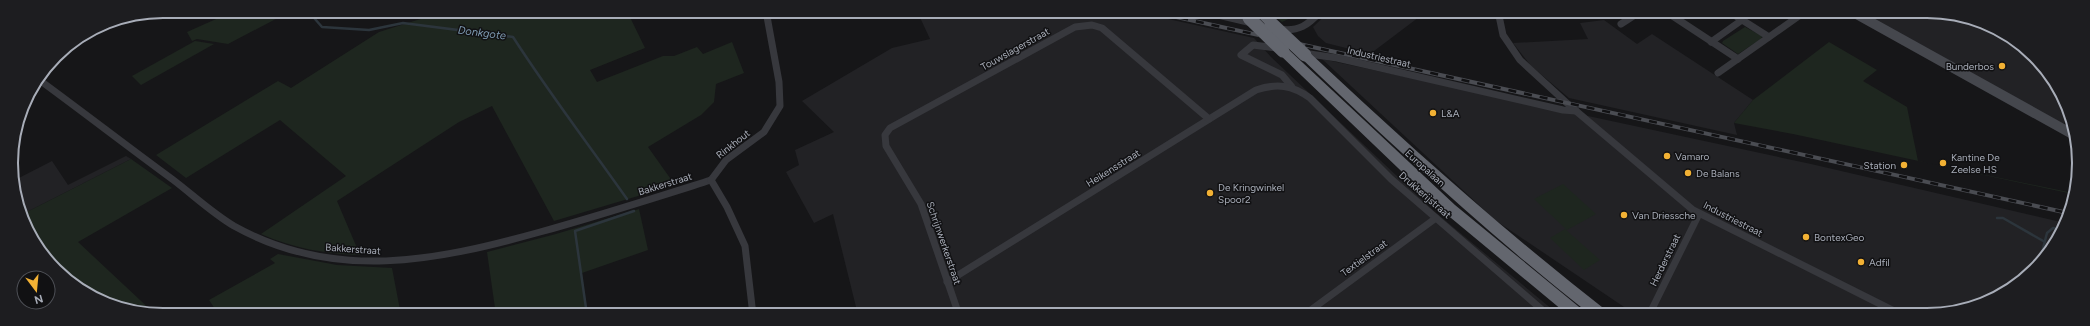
<svg xmlns="http://www.w3.org/2000/svg" width="2090" height="326" font-family="Figtree,sans-serif">
  <style>
    .built { fill: #222225 }
    .green { fill: #1e261f }
    .lines { fill: none; stroke-linecap: round; stroke-linejoin: round }
    .stream { stroke: #2c353c; stroke-width: 2.5 }
    .street { stroke: #37383d; stroke-width: 7 }
    .secondary { stroke: #45474d; stroke-width: 10 }
    .highway { fill: #63666e; fill-rule: evenodd }
    .rail-casing { stroke: #4a4c52; stroke-width: 4 }
    .rail { stroke: #111113; stroke-width: 2.5; stroke-dasharray: 8; stroke-linecap: butt }
    .highway-bridge { stroke: #63666e; stroke-width: 13 }
    .poi-dot { fill: #f2b134; stroke: #111113; stroke-width: 1.5 }
    .labels { text-anchor: middle; dominant-baseline: central; stroke-width: 3; stroke-linejoin: round; paint-order: stroke }
    .street-label { font-size: 10px; fill: #a8adb8; stroke: #111113 }
    .poi-label { font-size: 10px; fill: #a8adb8; stroke: #111113; text-anchor: start }
    .water-label { font-size: 11px; font-style: italic; fill: #7f9bb3; stroke: #111113 }
    .rim { fill: none; stroke: #a8adb8; stroke-width: 2 }
  </style>
  <rect width="100%" height="100%" fill="#161618"/>
  <g class="built">
    <polygon points="917,11 1132,11 1254,38 1271,57 1435,212 1559,315 858,315 833,214 814,223 786,172 799,165 795,150 834,132 802,101 892,48 930,39"/>
    <polygon points="1330,11 1427,11 1370,54 1326,43 1318,36 1313,27"/>
    <polygon points="1861,11 1937,11 1994,27 2041,63 2071,116 2063,124"/>
    <polygon points="1604,20 1637,44 1652,34 1753,100 1734,123 1737,135 1569,98 1531,66 1513,43 1588,39 1580,23"/>
    <polygon points="1322,59 1811,164 2065,223 2063,230 2034,271 1994,299 1937,315 1636,315 1495,220"/>
    <polygon points="126,156 131,159 21,215 19,212 15,180 52,161 68,185"/>
  </g>
  <g class="green">
    <polygon points="234,11 291,11 228,44 197,39 192,41 187,32"/>
    <path d="M446,11H627L645,48L590,70L597,82L663,56H674L697,47L703,54L732,42L744,73L716,84L714,102L701,115L648,147L675,185L554,221L492,106L459,122L337,201L360,255C325,254 293,248 261,234L346,176L280,120L186,178L156,155L278,81L291,88L379,32Z"/>
    <polygon points="1268,11 1295,11 1299,14 1282,22"/>
    <polygon points="130,18 92,35 89,33 105,22"/>
    <polygon points="1745,27 1762,36 1761,39 1738,54 1722,43 1723,41"/>
    <polygon points="195,41 214,44 141,85 132,76"/>
    <polygon points="1829,42 1877,70 1863,81 1907,107 1918,161 2073,193 2073,194 1793,134 1734,123 1753,100"/>
    <polygon points="131,159 172,188 78,242 156,315 96,299 49,263 21,215"/>
    <polygon points="1563,184 1596,214 1567,230 1534,199"/>
    <polygon points="639,209 648,250 582,273 587,315 496,315 487,252 556,234"/>
    <polygon points="1565,229 1600,260 1584,270 1550,238"/>
    <polygon points="278,254 337,265 392,268 401,315 219,315 209,300 275,263 270,259"/>
  </g>
  <g class="lines">
    <g class="stream">
      <path d="M308,11L322,27L369,30L403,23L513,37C549,93 589,145 627,199"/>
      <polyline points="1997,218 2003,218 2045,242"/>
      <polyline points="2039,264 2047,233 2053,228 2063,230"/>
      <polyline points="587,315 575,231 634,211"/>
    </g>
    <g class="street">
      <polyline points="1201,11 1252,23"/>
      <polyline points="1498,11 1503,35 1520,60 1569,105 1693,210 1902,315"/>
      <polyline points="1665,11 1738,59"/>
      <polyline points="1728,11 1769,37"/>
      <polyline points="1621,24 1641,11"/>
      <path d="M1279,29C1299,32 1308,25 1321,11"/>
      <polyline points="1711,42 1742,20"/>
      <polyline points="1277,48 1253,45 1241,55 1282,75 1292,87"/>
      <polyline points="1303,53 1337,58 1563,110 1576,111"/>
      <polyline points="1718,73 1806,11"/>
      <path d="M38,79C83,112 127,146 172,179C192,194 212,213 234,226C335,282 436,261 540,232C598,216 654,198 711,180"/>
      <polyline points="711,180 726,160 764,132 780,106 779,82 766,11"/>
      <polyline points="711,180 727,207 745,246 753,315"/>
      <path d="M947,282L1256,90C1277,83 1292,85 1310,98L1391,179L1548,315"/>
      <polyline points="959,315 921,204 886,146 885,135 890,128 1075,27 1092,25 1102,28 1209,119"/>
      <polyline points="1304,315 1436,218"/>
      <polyline points="1649,315 1699,214"/>
    </g>
    <polyline class="secondary" points="1851,11 2074,135"/>
    <g class="highway">
      <polygon points="1252,11 1265,11 1277,23 1275,26 1267,26"/>
      <polygon points="1283,47 1287,48 1455,205 1584,311 1586,315 1568,315 1445,213 1279,54 1277,51"/>
      <path d="M1305,51L1309,52C1405,142 1503,230 1607,311L1609,315H1591C1489,235 1394,147 1301,58L1299,55Z"/>
    </g>
    <g class="rail-casing">
      <polyline id="rail" points="1149,11 2068,213"/>
    </g>
    <use href="#rail" class="rail"/>
    <g class="highway-bridge">
      <polyline points="1249,18 1283,51"/>
      <polyline points="1271,23 1305,55"/>
    </g>
  </g>
  <g class="poi-dot">
    <circle cx="2002" cy="66" r="4"/>
    <circle cx="1433" cy="113" r="4"/>
    <circle cx="1667" cy="156" r="4"/>
    <circle cx="1943" cy="163" r="4"/>
    <circle cx="1904" cy="165" r="4"/>
    <circle cx="1688" cy="173" r="4"/>
    <circle cx="1210" cy="193" r="4"/>
    <circle cx="1624" cy="215" r="4"/>
    <circle cx="1806" cy="237" r="4"/>
    <circle cx="1861" cy="262" r="4"/>
  </g>
  <g class="labels">
    <g class="street-label">
      <text transform="translate(1015 49) rotate(-29)">Touwslagerstraat</text>
      <text transform="translate(1379 57) rotate(13)">Industriestraat</text>
      <text transform="translate(733 144) rotate(-38)">Rinkhout</text>
      <text transform="translate(1113 168) rotate(-32)">Heikensstraat</text>
      <text transform="translate(1425 168) rotate(42)">Europalaan</text>
      <text transform="translate(665 184) rotate(-17)">Bakkerstraat</text>
      <text transform="translate(1425 195) rotate(41)">Drukkerijstraat</text>
      <text transform="translate(1733 219) rotate(27)">Industriestraat</text>
      <text transform="translate(944 243) rotate(71)">Schrijnwerkerstraat</text>
      <text transform="translate(353 249) rotate(4)">Bakkerstraat</text>
      <text transform="translate(1364 258) rotate(-36)">Textielstraat</text>
      <text transform="translate(1665 260) rotate(-64)">Herderstraat</text>
    </g>
    <g class="poi-label">
      <text x="1994" y="66" text-anchor="end">Bunderbos</text>
      <text x="1441" y="113">L&amp;A</text>
      <text x="1675" y="156">Vamaro</text>
      <text x="1951" y="157">Kantine De<tspan x="1951" dy="12">Zeelse HS</tspan></text>
      <text x="1896" y="165" text-anchor="end">Station</text>
      <text x="1696" y="173">De Balans</text>
      <text x="1218" y="187">De Kringwinkel<tspan x="1218" dy="12">Spoor2</tspan></text>
      <text x="1632" y="215">Van Driessche</text>
      <text x="1814" y="237">BontexGeo</text>
      <text x="1869" y="262">Adfil</text>
    </g>
    <g class="water-label">
      <text transform="translate(482 33) rotate(7)">Donkgote</text>
    </g>
  </g>
  <path d="M0 0H2090V326H0ZM163 18H1927A145 145 0 0 1 2072 163V163A145 145 0 0 1 1927 308H163A145 145 0 0 1 18 163V163A145 145 0 0 1 163 18Z" fill="#1d1d20" fill-rule="evenodd"/>
  <path class="rim" d="M163 18H1927A145 145 0 0 1 2072 163V163A145 145 0 0 1 1927 308H163A145 145 0 0 1 18 163V163A145 145 0 0 1 163 18Z"/>
  <g transform="translate(36 290) rotate(164)"><circle r="19" fill="#111113" stroke="#4d4f55"/>
  <path d="M0-3L7 15L0 10L-7 15Z" fill="#f2b134"/>
  <text y="-6" font-size="11" font-weight="bold" text-anchor="middle" fill="#a8adb8">N</text>
  </g>
</svg>
